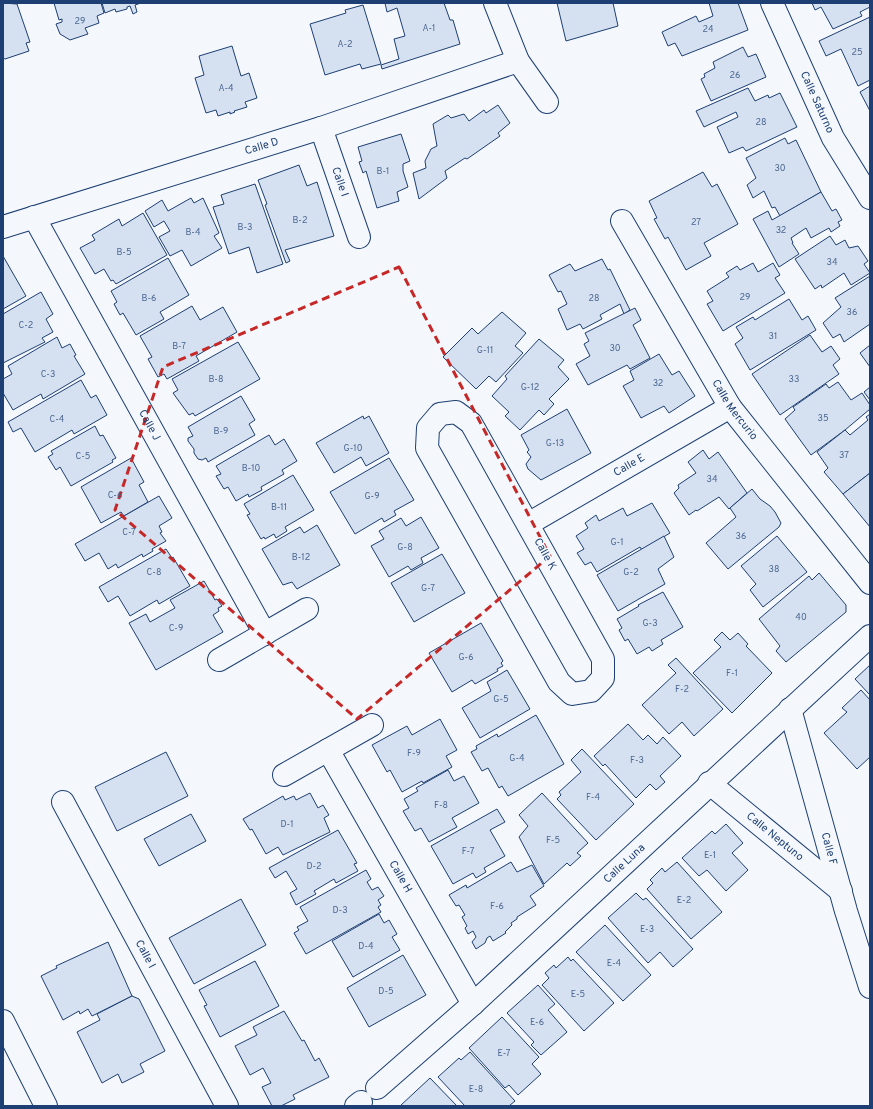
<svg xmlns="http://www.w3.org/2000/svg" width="873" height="1109" font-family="Overpass,sans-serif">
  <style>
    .building { fill: #d5e0f0; stroke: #1d3f73 }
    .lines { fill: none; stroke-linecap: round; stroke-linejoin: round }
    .minor-casing { stroke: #1d3f73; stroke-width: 24 }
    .major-casing { stroke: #1d3f73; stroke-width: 24 }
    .minor { stroke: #f4f7fb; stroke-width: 22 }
    .major { stroke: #f4f7fb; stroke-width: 22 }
    .marked { fill: none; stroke: #c62828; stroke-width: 3; stroke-dasharray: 8 5; stroke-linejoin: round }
    .labels { text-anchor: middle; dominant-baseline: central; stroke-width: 3; stroke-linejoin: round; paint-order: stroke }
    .number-label { font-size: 9px; fill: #4b6792 }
    .street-label { font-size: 11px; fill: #1d3f73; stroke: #f4f7fb }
  </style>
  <rect width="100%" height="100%" fill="#f4f7fb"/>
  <g class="building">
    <polygon points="3,3 17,4 30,42 26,43 29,51 5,59 3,58"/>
    <polygon points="54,3 101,3 104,13 97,16 99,23 85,28 88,34 70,40 60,34 56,24 62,22 62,19 59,20"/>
    <polygon points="102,3 141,3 135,5 137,12 133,14 130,6 127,7 127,9 116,12 115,9 105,13"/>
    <polygon points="385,3 444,3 450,20 453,20 460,44 382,69 381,65 399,59 394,39 405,36 397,8 387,12"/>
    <polygon points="557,3 613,3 618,26 566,41"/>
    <polygon points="709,3 738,3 748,30 682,56 675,43 668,46 662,32 696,16 699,22 713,16"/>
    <polygon points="812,3 870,3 870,7 860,12 862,16 833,29 821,7 815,10"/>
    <polygon points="363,5 381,64 362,69 360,64 325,75 310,24 346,13 345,10"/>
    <polygon points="870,17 870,80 858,86 841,49 826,56 819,41"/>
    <polygon points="232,46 241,76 249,73 257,98 245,102 247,107 234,111 235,112 230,114 230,112 218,116 216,110 206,113 195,78 204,75 199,56"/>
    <polygon points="743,47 748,57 756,54 766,77 711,101 701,79 705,77 704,74 715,68 713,62"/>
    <polygon points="870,86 870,111 860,92"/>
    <polygon points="748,88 755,101 768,95 769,98 780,93 797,127 746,151 743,147 729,153 717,127 738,117 736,112 704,127 696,111"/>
    <polygon points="498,105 510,123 498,133 500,136 467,159 465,158 445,171 447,178 419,199 413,173 426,168 425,161 431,149 437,146 433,124 448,115 451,118 464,114 469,121 484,110 486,113"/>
    <polygon points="401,134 410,161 403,164 403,171 408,187 397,192 399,201 377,208 366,171 363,173 359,162 362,161 358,147"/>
    <polygon points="785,138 788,144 796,140 821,192 780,216 775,207 772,208 764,191 753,198 747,185 756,178 746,158"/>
    <polygon points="299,165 307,186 317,182 334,236 285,250 290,261 286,263 265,205 267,204 258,180"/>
    <polygon points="703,172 712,187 717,184 738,224 704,243 711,256 686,270 668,237 665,239 654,219 657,218 649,201"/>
    <polygon points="255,184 283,264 257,273 249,247 229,254 213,207 224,204 221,195"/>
    <polygon points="821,192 832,211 836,209 842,220 838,222 840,226 831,232 829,228 811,238 806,228 791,238 793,243 792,243 799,254 779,267 753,219 768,211 772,220"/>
    <polygon points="191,198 194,203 203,198 219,233 214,236 222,248 191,266 182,250 170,256 159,237 170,231 164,221 154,227 145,211 162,200 168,211"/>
    <polygon points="143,213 167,255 116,284 113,280 111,281 104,269 95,274 80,248 95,240 92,235 119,219 122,226"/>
    <polygon points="830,236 836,245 845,240 849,248 858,246 868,261 864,264 870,273 851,285 844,273 822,288 821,285 815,289 795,259"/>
    <polygon points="3,256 26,296 3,309"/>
    <polygon points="168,258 189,295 160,312 164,319 136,335 123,313 120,315 114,304 117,302 111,291"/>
    <polygon points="602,259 608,270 610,269 630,310 624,314 620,304 600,315 602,319 583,329 580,324 567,330 558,309 567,304 561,291 558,292 549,275 570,264 575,271"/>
    <polygon points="753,263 758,272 773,263 780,275 775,278 785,293 723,331 707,304 713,301 707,291 729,277 726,273 737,266 740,270"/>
    <polygon points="870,276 870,324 844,342 840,334 833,338 823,323 841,307 835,298"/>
    <polygon points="41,292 53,314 46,319 53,332 42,338 45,342 3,363 3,314"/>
    <polygon points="789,299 802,320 808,316 816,330 750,370 735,344 743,338 736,327 753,317 755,320"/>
    <polygon points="192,306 200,320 223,307 237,332 196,356 199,361 167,379 164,374 158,377 148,359 152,357 140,336"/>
    <polygon points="635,308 641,320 633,325 650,358 630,369 627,365 588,385 576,364 590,356 584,344 589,341 585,333"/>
    <polygon points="502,312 526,333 515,346 523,353 496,382 489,376 476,389 443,357 472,328 478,334"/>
    <polygon points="810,335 822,352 831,346 840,359 833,365 839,374 780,415 752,374"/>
    <polygon points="57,337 62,348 70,344 76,355 74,356 85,374 43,399 41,394 13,410 3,393 3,379 12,374 8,366"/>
    <polygon points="539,339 564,360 558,367 569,379 549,399 554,404 544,415 539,410 520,430 505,416 509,412 492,396 507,379 505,376"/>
    <polygon points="238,342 260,379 195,416 193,413 189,415 173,393 178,390 172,379"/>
    <polygon points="870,345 870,367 860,353"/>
    <polygon points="659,354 672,375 679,371 695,396 669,413 664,406 641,418 623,386 634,380 630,371"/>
    <polygon points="81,380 91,398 96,395 107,415 74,434 72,430 35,452 21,428 13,432 8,422"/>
    <polygon points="838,382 851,400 862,393 870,405 870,409 845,430 811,455 785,419 795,410 793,407 826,384 829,388"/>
    <polygon points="870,387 870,400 864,392"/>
    <polygon points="241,396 255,420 249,424 255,435 208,462 206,458 202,460 198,459 194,453 194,449 188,441 188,438 193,436 188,427"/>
    <polygon points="567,409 591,453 541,480 528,469 526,464 531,457 527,452 529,450 521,435"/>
    <polygon points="870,414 870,473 843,494 824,472 828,468 817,452 845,430 850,435 868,420 866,417"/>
    <polygon points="363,416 364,419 369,416 389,453 366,466 361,457 334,473 316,443"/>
    <polygon points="95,426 100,436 103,435 116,458 112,460 113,462 71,486 60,467 56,470 48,457 53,454 51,451"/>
    <polygon points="269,435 275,445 284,439 297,461 282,470 284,474 261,487 262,490 249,497 248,494 236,501 228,487 224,489 216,476 221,474 216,466"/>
    <polygon points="703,450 709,459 718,452 747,493 729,509 719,497 697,511 696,510 689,515 674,493 679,488 678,485 696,473 688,462"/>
    <polygon points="131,458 144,482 139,485 148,502 124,516 121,512 101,523 81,487"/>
    <polygon points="389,458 414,500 394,511 396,515 384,522 382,518 355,534 330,492"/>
    <polygon points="870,473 870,527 843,494"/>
    <polygon points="293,475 314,510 285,527 287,531 276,538 274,534 265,539 264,537 261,539 247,515 250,514 244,504"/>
    <polygon points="752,489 760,499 770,506 775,512 781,523 779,527 728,569 706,543 736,517 730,508"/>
    <polygon points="159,496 172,518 159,526 162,532 160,533 166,541 152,549 153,551 143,557 142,554 118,568 116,564 108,569 99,553 85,561 75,544"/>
    <polygon points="652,503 670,533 642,550 640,547 597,572 591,562 585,565 577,553 584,549 576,536 588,528 585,523 596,515 599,521 623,508 627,516"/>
    <polygon points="421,517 439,548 421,558 423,563 411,570 408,566 389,577 371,546 384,539 379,531 401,518 406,526"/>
    <polygon points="317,525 340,565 297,589 292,582 283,585 262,549 300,527 304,533"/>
    <polygon points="664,536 674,557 658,569 665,584 618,611 597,575"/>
    <polygon points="777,536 807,572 763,607 750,590 756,584 741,566"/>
    <polygon points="166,549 172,558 173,557 190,586 159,604 157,600 130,616 118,596 108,602 99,587"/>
    <polygon points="442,554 465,593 414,622 391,583"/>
    <polygon points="819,573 846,605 846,612 786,662 776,651 780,646 759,619 809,576 812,580"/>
    <polygon points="204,581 215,600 217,599 222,606 218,608 219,611 213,615 223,632 156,670 129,623 146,614 150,622 175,608 170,600"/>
    <polygon points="663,592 683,627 661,640 663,644 652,651 649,647 637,654 628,639 625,641 619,630 622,628 617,619 639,606 638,605"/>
    <polygon points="481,623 503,661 501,663 503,666 497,669 498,671 475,684 472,680 452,692 429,653"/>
    <polygon points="722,632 730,640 738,633 748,644 746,646 772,673 732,713 693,673 721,647 714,640"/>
    <polygon points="676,658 723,709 694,736 682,722 669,734 642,705 676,673 668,665"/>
    <polygon points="870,665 870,695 855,679"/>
    <polygon points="507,670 530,709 480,738 462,708 491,691 487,682"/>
    <polygon points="861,690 870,700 870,757 857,769 824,733 847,712 842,708"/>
    <polygon points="536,715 564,764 508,796 502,786 499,788 488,768 482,771 471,752 477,749 476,746 497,734 498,737"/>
    <polygon points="440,719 457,750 446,756 452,767 423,783 422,781 402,792 390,770 387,772 372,745 407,726 412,735"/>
    <polygon points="628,724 643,740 648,735 657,744 663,737 681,756 660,776 665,782 656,790 650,784 636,798 605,764 603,766 594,756"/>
    <polygon points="582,749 634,804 596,840 557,799 561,795 559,792 581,772 571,760"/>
    <polygon points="166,752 188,796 117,831 95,787"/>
    <polygon points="448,770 454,781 464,776 479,803 452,818 457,827 429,842 421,828 415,831 403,811 409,808 404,799 418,791 416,788"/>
    <polygon points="310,793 318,808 323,805 329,815 324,818 330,832 283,855 278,847 266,854 252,829 250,830 243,819 283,796 285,800 294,796 296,800"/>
    <polygon points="542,793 588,843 577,853 581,856 570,866 567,863 544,884 519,837 528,826 519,815"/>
    <polygon points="497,809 505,822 490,830 505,856 484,868 486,872 476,878 473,873 453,884 431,846"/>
    <polygon points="191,814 206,841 159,866 144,839"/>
    <polygon points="726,824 743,843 732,853 748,870 726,891 707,870 699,876 682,858 712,831 715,834"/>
    <polygon points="338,830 357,863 354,864 358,871 336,883 334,879 314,891 316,894 296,905 290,893 297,889 286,871 275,878 269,868"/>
    <polygon points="511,862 517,872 532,865 544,886 530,896 536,905 517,917 517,919 511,923 512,925 505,932 506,933 493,941 490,936 487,938 485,943 476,949 472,942 476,937 473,931 468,934 465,928 467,926 462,917 465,915 459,905 456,906 449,895 466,885 467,888"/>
    <polygon points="677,862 722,912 691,939 647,889 653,883 650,880 662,868 665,872"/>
    <polygon points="366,870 371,879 367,882 372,890 378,887 384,896 378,900 381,905 378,907 381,912 306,954 294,933 299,930 297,927 308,921 300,907"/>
    <polygon points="636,893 643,900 646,898 693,949 673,967 660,952 648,963 608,918"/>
    <polygon points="241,899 266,945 194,984 169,938"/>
    <polygon points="379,914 384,923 389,920 397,934 392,937 400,950 353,977 332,941"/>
    <polygon points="605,925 651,975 623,1001 576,952"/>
    <polygon points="108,942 132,996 92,1016 88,1009 80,1014 79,1011 63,1020 41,976 57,968 56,966"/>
    <polygon points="403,955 426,995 369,1027 347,988"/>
    <polygon points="568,957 571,961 573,959 614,1003 584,1031 542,985 549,978 545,973 554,965 556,968"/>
    <polygon points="255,961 279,1006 220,1037 204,1006 207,1005 199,990"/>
    <polygon points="538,985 555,1004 548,1010 567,1032 541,1055 531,1045 534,1042 507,1013"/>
    <polygon points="132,996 139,999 165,1051 140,1064 144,1072 122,1083 118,1074 102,1083 77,1032 100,1020 97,1014"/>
    <polygon points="284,1011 302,1041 304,1040 315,1061 319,1058 329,1077 293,1095 295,1099 281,1106 272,1106 262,1087 271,1083 263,1068 250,1075 235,1046 257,1035 253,1027"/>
    <polygon points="502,1017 539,1057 532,1064 541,1074 518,1095 509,1085 505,1088 469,1048"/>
    <polygon points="470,1052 515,1101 509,1106 465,1106 438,1077 459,1058 461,1060"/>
    <polygon points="430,1078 457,1106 400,1106"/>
  </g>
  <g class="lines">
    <g class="minor-casing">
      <g id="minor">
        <polyline points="495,3 518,61 547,102"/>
        <path id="s1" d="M772,3L833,138L870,198"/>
        <path id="s2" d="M321,128L359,237"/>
        <path id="s3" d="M34,217L265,634"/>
        <path id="s4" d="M622,221L730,407L870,583"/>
        <path id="s5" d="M3,227L321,128L518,61"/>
        <polygon points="456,412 471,423 603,659 603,678 591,691 572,694 559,682 427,448 428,428 440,414"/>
        <path id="s6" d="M528,524L730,407"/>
        <polyline points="219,660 307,609"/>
        <path id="s7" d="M790,709L846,911L870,987"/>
        <path id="s8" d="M328,750L473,1004"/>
        <polyline points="284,775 372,725"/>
        <path id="s9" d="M709,783L841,891"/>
        <path id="s10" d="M63,802L227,1106"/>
        <path id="s11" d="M377,1088L473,1004L870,636"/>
        <polyline points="356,1106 361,1102"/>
      </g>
    </g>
    <g class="major-casing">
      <polyline id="major" points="3,1021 46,1106"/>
    </g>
    <use href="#minor" class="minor"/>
    <use href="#major" class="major"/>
  </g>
  <path class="marked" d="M399,267L550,556L357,719L115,510L163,367Z"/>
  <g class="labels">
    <g class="number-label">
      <text x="80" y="21">29</text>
      <text x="429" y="28">A-1</text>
      <text x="708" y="29">24</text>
      <text x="345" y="44">A-2</text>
      <text x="857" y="52">25</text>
      <text x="735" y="75">26</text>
      <text x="226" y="88">A-4</text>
      <text x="761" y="122">28</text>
      <text x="780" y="168">30</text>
      <text x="383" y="171">B-1</text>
      <text x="300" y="220">B-2</text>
      <text x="696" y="222">27</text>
      <text x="245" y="227">B-3</text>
      <text x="781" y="230">32</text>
      <text x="193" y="232">B-4</text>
      <text x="124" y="252">B-5</text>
      <text x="832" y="262">34</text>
      <text x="745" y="297">29</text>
      <text x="149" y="298">B-6</text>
      <text x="594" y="298">28</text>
      <text x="852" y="312">36</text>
      <text x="26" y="325">C-2</text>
      <text x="773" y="336">31</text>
      <text x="179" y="346">B-7</text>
      <text x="615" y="348">30</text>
      <text x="485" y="350">G-11</text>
      <text x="48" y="374">C-3</text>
      <text x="216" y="379">B-8</text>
      <text x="794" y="379">33</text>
      <text x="658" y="383">32</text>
      <text x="530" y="387">G-12</text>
      <text x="823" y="418">35</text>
      <text x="57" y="419">C-4</text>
      <text x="221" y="431">B-9</text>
      <text x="555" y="443">G-13</text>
      <text x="353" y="448">G-10</text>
      <text x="844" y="455">37</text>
      <text x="83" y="456">C-5</text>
      <text x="251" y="468">B-10</text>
      <text x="712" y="479">34</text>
      <text x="115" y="495">C-6</text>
      <text x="372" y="496">G-9</text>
      <text x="279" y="507">B-11</text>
      <text x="129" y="532">C-7</text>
      <text x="741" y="536">36</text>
      <text x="617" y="542">G-1</text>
      <text x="405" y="547">G-8</text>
      <text x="301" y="557">B-12</text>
      <text x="774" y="569">38</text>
      <text x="154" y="572">C-8</text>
      <text x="631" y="572">G-2</text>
      <text x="428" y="588">G-7</text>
      <text x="801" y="617">40</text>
      <text x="650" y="623">G-3</text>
      <text x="176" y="628">C-9</text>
      <text x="466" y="657">G-6</text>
      <text x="732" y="673">F-1</text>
      <text x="682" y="689">F-2</text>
      <text x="501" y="699">G-5</text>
      <text x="414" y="753">F-9</text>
      <text x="517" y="758">G-4</text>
      <text x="637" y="760">F-3</text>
      <text x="593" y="797">F-4</text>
      <text x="441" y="805">F-8</text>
      <text x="287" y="824">D-1</text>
      <text x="553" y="840">F-5</text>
      <text x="468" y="851">F-7</text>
      <text x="710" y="855">E-1</text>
      <text x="314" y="866">D-2</text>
      <text x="684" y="900">E-2</text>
      <text x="497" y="906">F-6</text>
      <text x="340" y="910">D-3</text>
      <text x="647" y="929">E-3</text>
      <text x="366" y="946">D-4</text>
      <text x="614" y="963">E-4</text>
      <text x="386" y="991">D-5</text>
      <text x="578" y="994">E-5</text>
      <text x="537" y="1022">E-6</text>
      <text x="504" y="1053">E-7</text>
      <text x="476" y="1089">E-8</text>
    </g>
    <g class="street-label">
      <text stroke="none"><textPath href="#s1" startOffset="109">Calle Saturno</textPath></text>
      <text stroke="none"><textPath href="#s5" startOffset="271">Calle D</textPath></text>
      <text stroke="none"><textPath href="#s2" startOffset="57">Calle I</textPath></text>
      <text stroke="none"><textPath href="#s4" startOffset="220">Calle Mercurio</textPath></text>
      <text stroke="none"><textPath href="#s3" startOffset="238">Calle J</textPath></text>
      <text stroke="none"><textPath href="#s6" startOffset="117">Calle E</textPath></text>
      <text transform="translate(545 554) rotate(61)">Calle K</text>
      <text stroke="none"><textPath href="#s9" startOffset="85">Calle Neptuno</textPath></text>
      <text stroke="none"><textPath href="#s7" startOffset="145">Calle F</textPath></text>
      <text stroke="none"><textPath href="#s11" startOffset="334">Calle Luna</textPath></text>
      <text stroke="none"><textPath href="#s8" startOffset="146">Calle H</textPath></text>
      <text stroke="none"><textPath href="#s10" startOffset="173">Calle I</textPath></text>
    </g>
  </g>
  <rect width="873" height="1109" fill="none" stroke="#1d3f73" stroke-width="8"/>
</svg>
